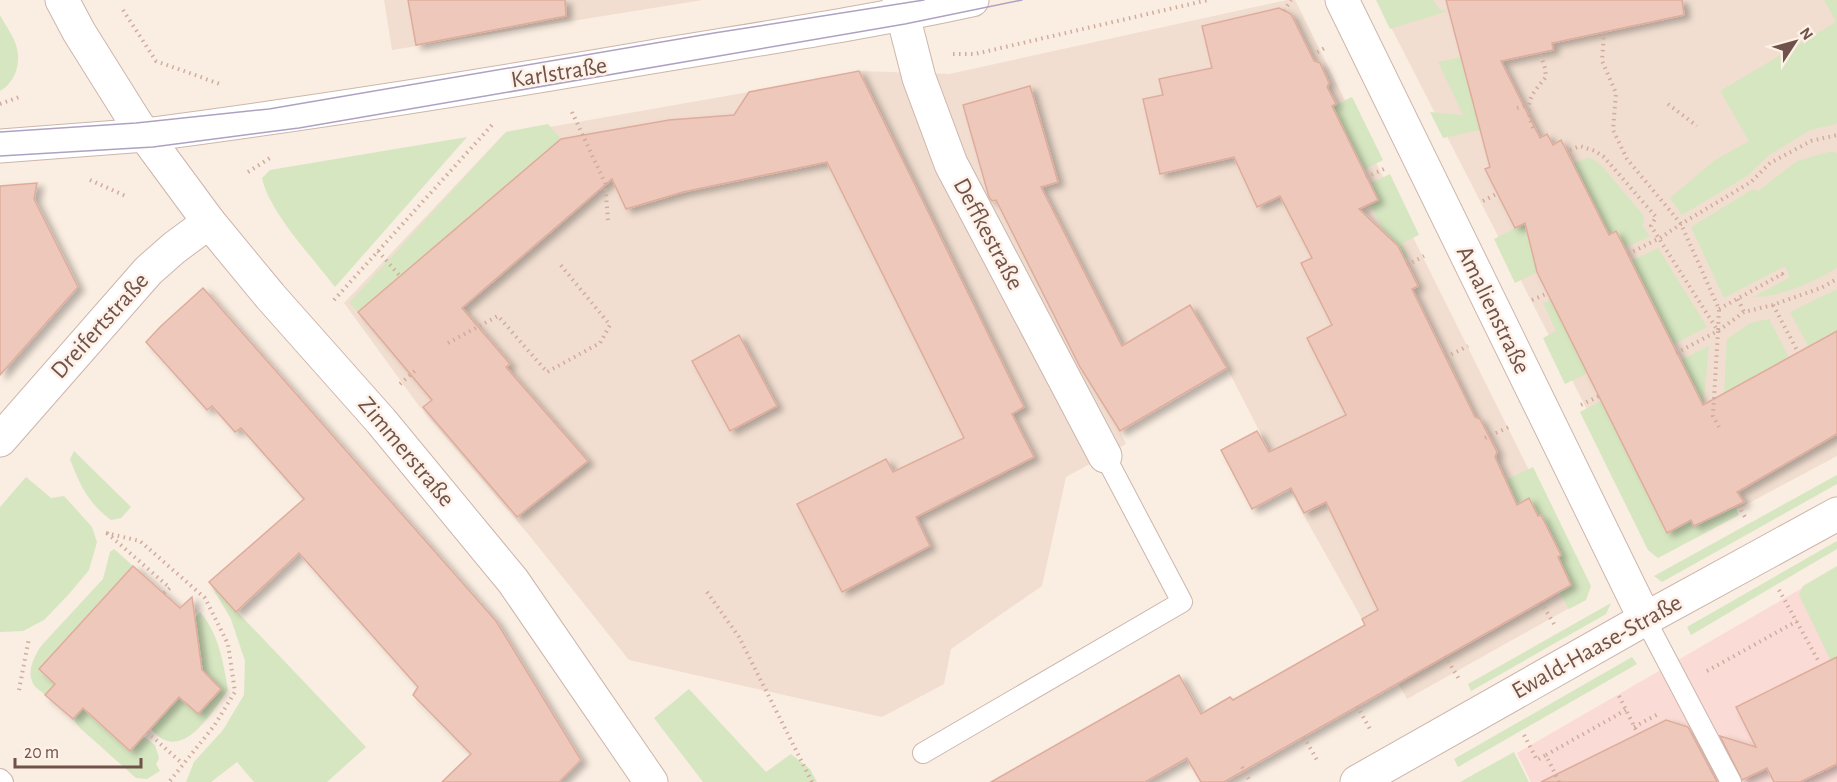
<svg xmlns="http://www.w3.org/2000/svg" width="1837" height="782" font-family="'Alegreya Sans',sans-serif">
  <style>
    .residential { fill: #f1ded0 }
    .commercial { fill: #fadbd5 }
    .green { fill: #d6e6c1 }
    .building { fill: #eec8bb; stroke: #dfac9c; stroke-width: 1.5; filter: url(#shadow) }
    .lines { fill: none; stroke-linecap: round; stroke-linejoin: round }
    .service-casing { stroke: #cdb6ac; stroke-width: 22 }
    .minor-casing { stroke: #cdb6ac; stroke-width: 35 }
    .tertiary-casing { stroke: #cdb6ac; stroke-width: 35 }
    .path { stroke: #d2ab9e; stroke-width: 4; stroke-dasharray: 1.5 4.5; stroke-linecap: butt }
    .service { stroke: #fff; stroke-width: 20 }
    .minor { stroke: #fff; stroke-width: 33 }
    .tertiary { stroke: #fff; stroke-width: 33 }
    .tram { stroke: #aea2c2; stroke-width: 1.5 }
    .labels { text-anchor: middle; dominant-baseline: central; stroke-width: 5; stroke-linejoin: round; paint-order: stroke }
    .street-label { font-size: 24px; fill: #70524a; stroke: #fef1e7 }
  </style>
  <defs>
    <filter id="shadow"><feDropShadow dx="6" dy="4" stdDeviation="3" flood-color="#0004"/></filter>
  </defs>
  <rect width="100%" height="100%" fill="#faede1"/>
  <g class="residential">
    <polygon points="384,0 703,0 392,50"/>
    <polygon points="1287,0 1295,0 1587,587 1580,602 1407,699 1289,489 1227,368 1120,431 1126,444 1066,477 1042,586 951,649 944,684 882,717 629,660 528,534 419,406 344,303 503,135 749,92 859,71 949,74"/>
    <polygon points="1377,0 1837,0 1837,456 1751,502 1658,548"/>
  </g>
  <polygon class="commercial" points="1837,568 1837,782 1531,782 1517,753"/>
  <g class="green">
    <polygon points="1376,0 1433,0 1440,10 1448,11 1390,29"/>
    <polygon points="1824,0 1837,0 1837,122 1836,124 1810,130 1768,156 1747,176 1682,215 1670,198 1715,160 1749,141 1720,91 1836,22"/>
    <path d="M0,15C5,25 13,35 16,45C22,62 15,83 0,91Z"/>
    <polygon points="1461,57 1480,130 1443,138 1430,112 1463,115 1438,62"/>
    <polygon points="1352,97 1383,160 1363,170 1323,111"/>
    <polygon points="548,124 561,139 358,312 349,303 506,132"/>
    <path d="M467,137L335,287C314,259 269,212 262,178L270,170Z"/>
    <path d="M1832,151L1837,153V268C1812,283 1783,296 1754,297L1790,277L1785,266L1724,298L1691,227L1753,189L1758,191L1797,161Z"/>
    <polygon points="1589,157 1601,165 1644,216 1643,227 1650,236 1624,248 1617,231 1609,235 1573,164"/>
    <polygon points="1390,174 1419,235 1402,243 1408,257 1404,259 1395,244 1391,246 1370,204 1378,200 1369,184"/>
    <polygon points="1525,223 1537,272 1515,283 1494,239"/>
    <polygon points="1658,248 1707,327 1672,345 1631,261"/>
    <polygon points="1837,289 1837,341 1832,333 1808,346 1790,312"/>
    <polygon points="1551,300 1565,328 1575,323 1588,373 1565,384 1543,338 1556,331 1543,303"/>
    <polygon points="1769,319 1789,357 1753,377 1765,399 1723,412 1727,339 1750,323"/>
    <polygon points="1709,346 1702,420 1680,360"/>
    <polygon points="1601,401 1666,533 1691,520 1694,526 1735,506 1739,515 1658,558 1648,550 1580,412"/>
    <path d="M74,451L131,507L121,518L111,520C87,502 80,485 70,459Z"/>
    <polygon points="1533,467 1591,586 1586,600 1569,609 1559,592 1571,585 1558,557 1561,555 1542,515 1538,516 1529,498 1518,504 1506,480"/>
    <polygon points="1837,475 1837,484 1662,582 1654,576"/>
    <polygon points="26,477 51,498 64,496 92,527 97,542 89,570 69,594 44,620 23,631 0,632 0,507"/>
    <polygon points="1837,541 1837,549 1691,635 1687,627"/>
    <path d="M114,549L133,566L39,669L55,684L45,695C42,692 36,688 34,685C26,672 34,657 41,646L103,579L110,552Z"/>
    <polygon points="1837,566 1837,658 1831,661 1799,595 1803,586"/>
    <polygon points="209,582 366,747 327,782 254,782 237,762 211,782 186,782 194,762 223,730 244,695 245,661 231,619"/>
    <polygon points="1611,603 1606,614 1471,691 1468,684"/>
    <path d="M200,612C219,634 223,662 228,690C215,708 188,755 161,738C157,736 153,731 150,728L179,697L198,714L221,689L202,670L182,632Z"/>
    <polygon points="1632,657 1637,664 1458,767 1454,759"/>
    <polygon points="689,689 766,772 791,754 810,769 817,782 703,782 654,718"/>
    <polygon points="83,709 130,751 143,736 155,745 159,758 156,764 160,771 147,779 136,778 80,728 73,719"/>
    <polygon points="1514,752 1529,782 1460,782"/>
  </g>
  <g class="building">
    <polygon points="408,0 565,0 566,16 416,45"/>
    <polygon points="1446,0 1682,0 1684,15 1552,43 1553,50 1501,61 1540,138 1547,134 1553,145 1561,140 1609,235 1616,231 1703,405 1837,331 1837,434 1737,492 1744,502 1694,526 1691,520 1667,533 1537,272 1525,223 1515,228 1485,169 1490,167"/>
    <polygon points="1279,8 1291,14 1314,61 1320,63 1329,83 1327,87 1336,104 1332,106 1378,200 1359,209 1398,246 1418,286 1412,289 1475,417 1480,419 1497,452 1495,457 1517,505 1529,498 1538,516 1541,515 1561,555 1558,557 1571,585 1224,782 1201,782 1187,758 1145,782 991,782 1179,675 1201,714 1230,697 1233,700 1365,625 1362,619 1378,610 1326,502 1304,513 1291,488 1252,509 1221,450 1257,431 1269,452 1346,415 1307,338 1332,325 1301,263 1312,258 1280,196 1257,207 1234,157 1160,174 1143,99 1163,95 1159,79 1212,68 1202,26"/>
    <polygon points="859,71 1024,407 1012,414 1034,457 916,517 930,546 842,592 797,504 886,459 893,472 964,438 827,162 683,192 626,209 612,179 462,308 510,364 506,367 588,461 517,517 423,407 432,400 358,312 561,139 669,120 734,115 749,92"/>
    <polygon points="1030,86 1058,182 1041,187 1122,346 1190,305 1227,368 1120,431 1080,367 996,200 992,201 989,197 963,105"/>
    <polygon points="37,183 34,199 78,287 0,375 0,186"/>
    <polygon points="203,288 496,621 581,760 559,782 442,782 471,754 413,695 418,687 299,553 236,612 209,582 304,499 241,428 235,432 212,406 207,410 146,342 161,326"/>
    <polygon points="739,335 777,406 730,431 692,361"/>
    <polygon points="133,566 180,608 192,597 202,670 221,689 198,714 179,697 130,751 83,708 73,719 45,695 55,684 39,669"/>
    <polygon points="1837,657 1837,764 1800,782 1774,782 1767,768 1742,780 1720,736 1756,747 1736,707"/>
    <polygon points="1666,720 1688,727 1717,782 1541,782"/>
  </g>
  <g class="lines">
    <g class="service-casing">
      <g id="service">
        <polyline points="1645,619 1731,782"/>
        <polyline points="923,753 1182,602 1105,456"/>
        <polyline points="0,779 3,782"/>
      </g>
    </g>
    <g class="minor-casing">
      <g id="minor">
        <polyline points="899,0 919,78 951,164 1105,456"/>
        <polyline points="1342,0 1645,619"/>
        <polyline points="0,146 145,135"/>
        <polyline points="0,440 148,271 174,248 209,222"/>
      </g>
    </g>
    <g class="tertiary-casing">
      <g id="tertiary">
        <polyline points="62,0 79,32 136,123 209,222 270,296 381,421 513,581 651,782"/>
        <path d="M145,135C314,113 483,86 651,57C758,39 866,23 972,0"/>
        <polyline points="1357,782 1645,619 1837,514"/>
      </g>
    </g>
    <g class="path">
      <polyline points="123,10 156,61 220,84"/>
      <polyline points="1284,11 1291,0"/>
      <polyline points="1604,32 1602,61 1616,93 1613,130 1627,159 1681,224 1719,309 1718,330"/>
      <polyline points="953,54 975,54 1208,0"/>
      <polyline points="1312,55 1325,48"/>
      <polyline points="0,104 19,97"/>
      <polyline points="1668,104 1697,126"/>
      <polyline points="1517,108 1528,105"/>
      <polyline points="572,112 605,183 608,220"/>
      <path d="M1533,128C1524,103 1530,96 1546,77L1545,68L1540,53"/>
      <polyline points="1570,150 1580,146 1595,151 1604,157 1656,217 1651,226 1718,331 1713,416 1719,427"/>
      <polyline points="248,172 270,158"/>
      <polyline points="1366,177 1384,169"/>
      <polyline points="90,180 128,197"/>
      <polyline points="1483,201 1498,193"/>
      <polyline points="378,251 400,276"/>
      <polyline points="1628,254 1660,238 1681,224 1751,182 1770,163 1811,141 1837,135"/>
      <polyline points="1407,265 1424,256"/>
      <polyline points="1738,299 1744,312"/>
      <polyline points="334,300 492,125"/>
      <polyline points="1532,300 1548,293"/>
      <polyline points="1773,305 1798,352"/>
      <polyline points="1719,309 1782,274 1785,279"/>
      <polyline points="448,343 498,316 547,372 600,343 610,325 559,263"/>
      <polyline points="1676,353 1718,331 1744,312 1773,305 1821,288 1837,279"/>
      <polyline points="1446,357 1468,346"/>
      <polyline points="400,384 417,369"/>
      <polyline points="1581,405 1599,396"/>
      <polyline points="1485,438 1509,427"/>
      <polyline points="1738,505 1745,517"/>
      <polyline points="106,533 140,541 205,598 228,644 235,692 214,726 169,782"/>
      <polyline points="107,533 170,588 164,593"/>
      <polyline points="1779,590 1818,660"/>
      <polyline points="707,592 739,637 812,782"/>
      <polyline points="1541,602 1554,624"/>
      <polyline points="1445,656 1459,679"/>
      <polyline points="1707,671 1797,621"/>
      <polyline points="19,690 29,638"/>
      <polyline points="1619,696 1638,734"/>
      <polyline points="1357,706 1370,729"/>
      <polyline points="1634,727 1660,713"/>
      <polyline points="147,732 183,764"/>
      <polyline points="1524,735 1537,760 1546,755"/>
      <polyline points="1304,737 1317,760"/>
      <polyline points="1242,767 1250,781"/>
      <polyline points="1559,782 1546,755 1626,710"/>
    </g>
    <use href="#service" class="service"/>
    <use href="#minor" class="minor"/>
    <use href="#tertiary" class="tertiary"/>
    <g class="tram">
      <polyline points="0,132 136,123 269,109 714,33 924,0"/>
      <polyline points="0,156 153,147 299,128 905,24 1022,0"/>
    </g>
  </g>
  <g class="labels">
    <g class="street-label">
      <text transform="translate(559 73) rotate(-9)">Karlstraße</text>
      <text transform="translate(988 234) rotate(62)">Deffkestraße</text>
      <text transform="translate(1493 310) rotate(64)">Amalienstraße</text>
      <text transform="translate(100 326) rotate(-48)">Dreifertstraße</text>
      <text transform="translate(406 452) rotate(50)">Zimmerstraße</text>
      <text transform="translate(1597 647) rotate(-29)">Ewald-Haase-Straße</text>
    </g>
  </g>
  <g transform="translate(1795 42) rotate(54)" stroke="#fef1e7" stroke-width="4.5" paint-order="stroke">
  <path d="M0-4.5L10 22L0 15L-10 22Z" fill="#70524a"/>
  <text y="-9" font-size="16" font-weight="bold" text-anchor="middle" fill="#70524a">N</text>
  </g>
  <path d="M15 758v9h126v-9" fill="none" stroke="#70524a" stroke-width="3"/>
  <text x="24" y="758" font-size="18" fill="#70524a" stroke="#fef1e7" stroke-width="4.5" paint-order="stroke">20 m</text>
</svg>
